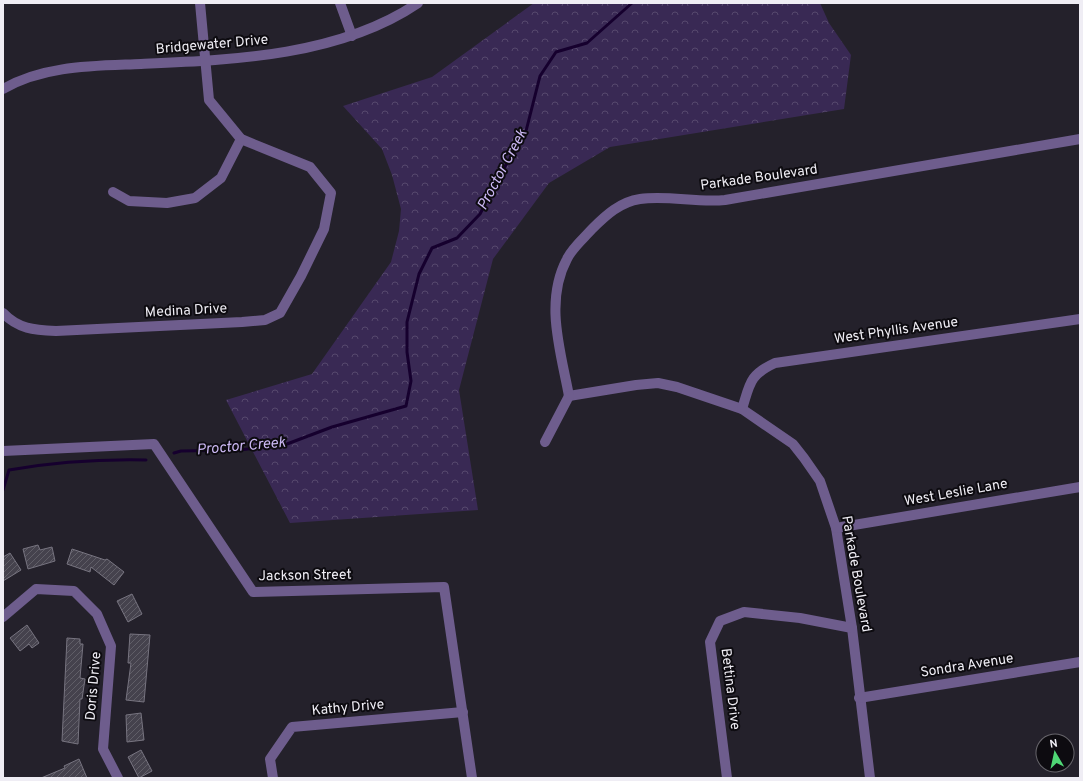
<svg xmlns="http://www.w3.org/2000/svg" width="1083" height="781" font-family="Overpass,sans-serif">
  <style>
    .forest { fill: url(#forest-crowns) }
    .lines { fill: none; stroke-linecap: round; stroke-linejoin: round }
    .stream { stroke: #16002e; stroke-width: 3 }
    .building { fill: url(#building-hatch); stroke: #777480 }
    .minor { stroke: #6e5d8d; stroke-width: 10 }
    .labels { text-anchor: middle; dominant-baseline: central; stroke-width: 4; stroke-linejoin: round; paint-order: stroke }
    .street-label { font-size: 14px; fill: #efedf4; stroke: #0d0b10 }
    .water-label { font-size: 15px; font-style: italic; fill: #ccb9f4; stroke: #0d0b10 }
  </style>
  <defs>
    <pattern id="forest-crowns" width="20" height="18" patternUnits="userSpaceOnUse"><rect width="20" height="18" fill="#392954"/><path d="M2 6a3 3 0 1 1 6 0M12 15a3 3 0 1 1 6 0" fill="none" stroke="#56486d"/></pattern>
    <pattern id="building-hatch" width="6" height="6" patternUnits="userSpaceOnUse"><rect width="6" height="6" fill="#45424d"/><path d="M-1 1l2-2M0 6l6-6M5 7l2-2" fill="none" stroke="#605e67"/></pattern>
  </defs>
  <rect width="100%" height="100%" fill="#24212b"/>
  <polygon class="forest" points="534,3 820,3 829,23 851,55 844,109 610,147 549,183 493,259 459,390 478,510 290,523 226,400 312,374 391,262 399,231 401,209 392,175 382,149 343,106 432,77"/>
  <g class="lines">
    <g class="stream">
      <polyline points="174,453 181,451 240,450 287,444 332,427 406,406 411,381 407,352 407,322 419,274 432,248 457,238 480,214 504,168 525,135 540,76 556,52 587,43 632,3"/>
      <path d="M3,490L9,470C55,462 99,459 146,460"/>
    </g>
  </g>
  <g class="building">
    <polygon points="38,545 40,550 52,547 55,561 28,569 23,549"/>
    <polygon points="72,549 105,560 107,559 124,572 114,585 91,567 90,572 67,564"/>
    <polygon points="10,553 21,570 3,581 3,557"/>
    <polygon points="132,594 142,614 128,622 117,601"/>
    <polygon points="27,625 39,643 32,648 29,644 20,651 10,638"/>
    <polygon points="130,634 150,635 144,702 126,700 131,663 128,663"/>
    <polygon points="67,638 80,639 80,644 83,644 80,678 85,679 82,699 80,699 78,744 62,741"/>
    <polygon points="141,713 144,740 127,742 126,715"/>
    <polygon points="141,750 152,771 139,778 128,757"/>
    <polygon points="79,759 87,778 41,778 65,768 64,766"/>
  </g>
  <g class="lines">
    <g class="minor">
      <polyline points="340,3 352,36"/>
      <path d="M3,89C44,65 95,66 141,64C233,60 340,56 418,3"/>
      <polyline points="113,192 129,201 167,203 195,198 221,178 241,139"/>
      <path d="M3,313C18,329 34,330 56,331L242,322L265,320L280,313L301,276L324,229L331,193L310,167L241,139L209,100L200,3"/>
      <path d="M569,396C561,352 544,302 567,259C572,248 584,238 592,229C606,215 620,202 640,199C668,195 697,203 725,200L1080,139"/>
      <polyline points="569,396 636,385 658,383 677,387 742,409 793,444 804,458 820,481 836,528 852,628 870,778"/>
      <path d="M742,409C750,384 749,375 775,363L1080,319"/>
      <polyline points="545,442 569,396"/>
      <polyline points="3,451 154,444 253,592 444,587 472,778"/>
      <polyline points="836,528 1080,487"/>
      <polyline points="3,617 36,589 74,591 97,614 111,646 103,749 118,778"/>
      <polyline points="859,698 1080,662"/>
      <polyline points="273,778 270,759 292,727 463,712"/>
      <polyline points="727,778 710,642 720,621 744,612 800,618 852,628"/>
    </g>
  </g>
  <g class="labels">
    <g class="street-label">
      <text transform="translate(212 45) rotate(-5)">Bridgewater Drive</text>
      <text transform="translate(759 178) rotate(-8)">Parkade Boulevard</text>
      <text transform="translate(186 311) rotate(-3)">Medina Drive</text>
      <text transform="translate(896 331) rotate(-8)">West Phyllis Avenue</text>
      <text transform="translate(956 493) rotate(-10)">West Leslie Lane</text>
      <text transform="translate(856 574) rotate(80)">Parkade Boulevard</text>
      <text transform="translate(305 576) rotate(-1)">Jackson Street</text>
      <text transform="translate(967 666) rotate(-9)">Sondra Avenue</text>
      <text transform="translate(94 686) rotate(-85)">Doris Drive</text>
      <text transform="translate(730 689) rotate(83)">Bettina Drive</text>
      <text transform="translate(348 708) rotate(-5)">Kathy Drive</text>
    </g>
    <g class="water-label">
      <text transform="translate(503 170) rotate(-62)">Proctor Creek</text>
      <text transform="translate(241 447) rotate(-5)">Proctor Creek</text>
    </g>
  </g>
  <rect width="1083" height="781" fill="none" stroke="#efedf4" stroke-width="8"/>
  <g transform="translate(1055 753) rotate(351)"><circle r="19" fill="#0d0b10" stroke="#67656b"/>
  <path d="M0-3L7 15L0 10L-7 15Z" fill="#4fd675"/>
  <text y="-6" font-size="11" font-weight="bold" text-anchor="middle" fill="#efedf4">N</text>
  </g>
</svg>
